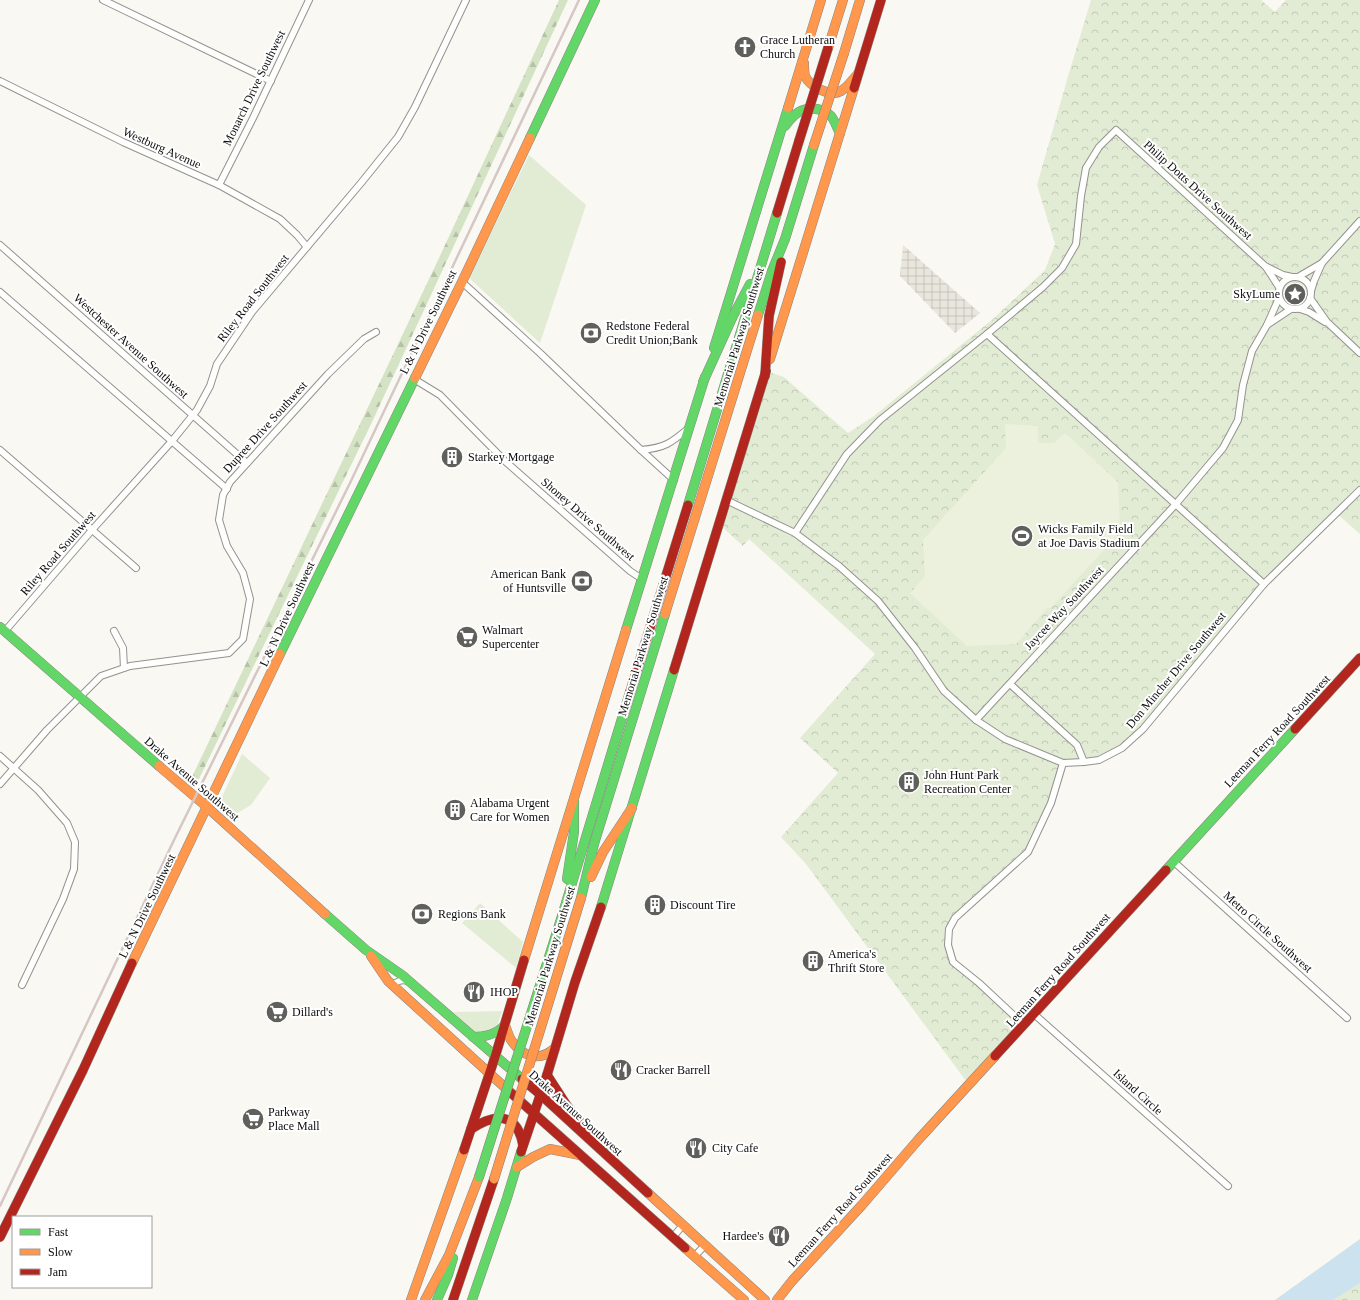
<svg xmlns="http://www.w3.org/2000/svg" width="1360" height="1300" font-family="'Times New Roman',serif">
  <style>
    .grass { fill: #e2ecd4 }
    .forest { fill: url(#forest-firs) }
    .park { fill: url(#park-crowns) }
    .pitch { fill: #ecf1de }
    .plaza { fill: url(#plaza-grid) }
    .water { fill: #cce2ef }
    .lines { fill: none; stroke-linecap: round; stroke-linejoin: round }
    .street-casing { stroke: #939290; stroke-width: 8 }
    .fast-casing { stroke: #8a8986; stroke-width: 10 }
    .slow-casing { stroke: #8a8986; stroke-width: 10 }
    .jam-casing { stroke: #8a8986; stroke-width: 10 }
    .street { stroke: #fefefd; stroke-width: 6 }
    .fast { stroke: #63d668; stroke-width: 9 }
    .slow { stroke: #ff974d; stroke-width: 9 }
    .jam { stroke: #b3261e; stroke-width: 9 }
    .rail { stroke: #d5c7c6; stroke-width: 2.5 }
    .fast-bridge-casing { stroke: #80807d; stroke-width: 10; stroke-linecap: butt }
    .slow-bridge-casing { stroke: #80807d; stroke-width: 10; stroke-linecap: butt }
    .jam-bridge-casing { stroke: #80807d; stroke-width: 10; stroke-linecap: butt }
    .fast-bridge { stroke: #63d668; stroke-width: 9 }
    .slow-bridge { stroke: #ff974d; stroke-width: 9 }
    .jam-bridge { stroke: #b3261e; stroke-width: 9 }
    .labels { text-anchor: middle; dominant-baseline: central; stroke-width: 4; stroke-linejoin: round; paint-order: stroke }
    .poi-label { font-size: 12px; fill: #0c0c0c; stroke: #fff; text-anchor: start }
    .street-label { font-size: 12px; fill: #0c0c0c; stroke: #fff }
  </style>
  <defs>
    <pattern id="forest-firs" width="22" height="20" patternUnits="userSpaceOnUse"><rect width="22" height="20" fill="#d4e3c4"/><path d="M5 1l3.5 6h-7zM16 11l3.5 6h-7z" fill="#b5c2a7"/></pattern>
    <pattern id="park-crowns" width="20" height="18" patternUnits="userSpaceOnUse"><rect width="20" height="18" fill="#e2ecd4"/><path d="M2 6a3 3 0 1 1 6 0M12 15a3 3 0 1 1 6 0" fill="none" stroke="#c1c9b5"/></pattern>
    <pattern id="plaza-grid" width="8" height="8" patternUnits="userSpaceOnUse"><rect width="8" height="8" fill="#e9e6de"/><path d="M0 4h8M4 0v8" fill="none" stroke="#c7c4bd"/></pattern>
  </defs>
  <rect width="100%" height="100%" fill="#faf8f2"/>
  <g class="grass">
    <polygon points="529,155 586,205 540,343 469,278"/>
    <polygon points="242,754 270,778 251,805 232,816 219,803"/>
    <polygon points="480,903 523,942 516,968 462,923"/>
    <polygon points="502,1011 498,1024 495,1029 480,1034 475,1032 453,1012"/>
  </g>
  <polygon class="forest" points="559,0 568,0 372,422 197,783 191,779 439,258"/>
  <g class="park">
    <polygon points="1091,0 1261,0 1275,12 1286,0 1360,0 1360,534 1336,513 1264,584 1143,729 1122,748 1099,760 1063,763 1051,803 1028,852 964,910 949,929 953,962 1024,1025 969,1085 806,864 781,837 838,773 800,738 875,654 749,539 743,546 719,524 766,371 784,377 848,433 874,416 993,319 1045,270 1055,244 1037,185 1069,73"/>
    <polygon points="1360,1282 1360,1300 1333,1300 1334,1299"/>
  </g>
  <polygon class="pitch" points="1005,424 1038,426 1038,443 1054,443 1065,433 1118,482 1120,532 1050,609 1048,607 1016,644 967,646 910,593 925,576 923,540 1006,448"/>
  <polygon class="plaza" points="903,245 980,313 955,333 900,276"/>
  <polygon class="water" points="1360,1239 1360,1283 1333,1300 1275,1300"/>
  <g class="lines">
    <g class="street-casing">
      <g id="street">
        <polyline points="103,0 271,81"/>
        <polyline points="0,81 123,142 219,185 280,219 297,235 307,247"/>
        <polyline points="219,185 253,118 309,0"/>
        <polyline points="0,245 247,463"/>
        <polyline points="1266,267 1279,287"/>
        <circle cx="1295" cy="293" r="16"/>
        <polyline points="1298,277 1322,263 1360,221"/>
        <polyline points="462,282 541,354 641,450 674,480"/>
        <polyline points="1311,291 1314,281 1322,263"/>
        <polyline points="0,292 227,489"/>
        <polyline points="1310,298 1327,322 1360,353"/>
        <polyline points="1300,309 1309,312 1325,322"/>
        <polyline points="1267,325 1291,309"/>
        <polyline points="987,334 1043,287 1062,268 1076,244 1081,196 1086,168 1099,147 1116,130 1265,266 1283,275 1292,277"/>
        <polyline points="414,379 440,395 506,462 630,571 642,579"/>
        <polyline points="0,450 136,568"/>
        <path d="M641,450C665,448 671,443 689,428"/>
        <polyline points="726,500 795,533 839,566 878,601 915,648 944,691 976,720 1005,739 1063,763 1084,762 1099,760 1122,748 1143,729 1264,584 1360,490"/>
        <polyline points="795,533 847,454 880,420 987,334 1264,584"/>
        <polyline points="5,631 92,530 172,441 197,410 210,386 217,364 252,312 361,183 398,137 415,107 466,0"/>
        <polyline points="114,631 123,648 124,668"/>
        <polyline points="1010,684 1077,745 1084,762"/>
        <polyline points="976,720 1175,505 1223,448 1238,420 1243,385 1252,351 1267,325 1279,298"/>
        <polyline points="0,756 38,790 67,823 75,842 74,869 63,899 22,985"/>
        <polyline points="0,784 47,730 101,676 130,666 229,653 243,639 250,599 243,573 227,546 219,520 223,495 230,482 328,374 364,339 376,332"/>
        <polyline points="1173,861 1347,1018"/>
        <path d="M393,985C398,981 402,979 408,981"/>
        <polyline points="1034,1014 1228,1186"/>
        <polyline points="1024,1025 979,983 953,962 948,945 949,929 955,918 1028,852 1051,803 1063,763"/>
        <polyline points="673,1237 683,1225"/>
        <polyline points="695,1256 705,1245"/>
      </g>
    </g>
    <g class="fast-casing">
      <g id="fast">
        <path d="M785,126C793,115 802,106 817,109C822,110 827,112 831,116C835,121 837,128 840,133"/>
        <polyline points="530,138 595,0"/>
        <polyline points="758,315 772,271 785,239 814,145"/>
        <polyline points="714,348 788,108"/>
        <polyline points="703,382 733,316 750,284"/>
        <polyline points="688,505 777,213"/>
        <polyline points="0,627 159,766"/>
        <polyline points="626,630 705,377"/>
        <polyline points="280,654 415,378"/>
        <polyline points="1166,870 1295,729"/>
        <polyline points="567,879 574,832 574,799"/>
        <polyline points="581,898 594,844 665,614"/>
        <polyline points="601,907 674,670"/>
        <polyline points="325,914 366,950 402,975 522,1079"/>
        <polyline points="562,916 630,692"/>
        <path d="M473,1037C485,1037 495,1035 504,1026"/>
        <polyline points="437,1300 448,1275 453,1258"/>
        <polyline points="472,1300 507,1198 521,1152"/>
      </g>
    </g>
    <g class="slow-casing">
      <g id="slow">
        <polyline points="828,48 843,0"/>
        <polyline points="844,53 860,0"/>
        <path d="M804,63C804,67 804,72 805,76C810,87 830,97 841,91C848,87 852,80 857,75"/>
        <polyline points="788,108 821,0"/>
        <polyline points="770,359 854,88"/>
        <polyline points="415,378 462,282 530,138"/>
        <polyline points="665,614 758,315"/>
        <polyline points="159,766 207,807 325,914"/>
        <polyline points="591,877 603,852 632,808"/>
        <polyline points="371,956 388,981 511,1093"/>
        <polyline points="524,960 626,630"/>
        <polyline points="132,963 280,654"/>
        <path d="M505,1025C507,1030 508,1035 511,1040C522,1056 539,1063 555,1048"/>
        <polyline points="517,1167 533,1157 550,1149 580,1155"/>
        <polyline points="648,1193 765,1300"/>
        <polyline points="685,1248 744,1300"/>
        <polyline points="411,1300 464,1150"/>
        <polyline points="425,1300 449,1255 479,1177"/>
        <polyline points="777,1300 792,1281 862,1205 918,1140 995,1056"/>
      </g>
    </g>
    <g class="jam-casing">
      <g id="jam">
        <polyline points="854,88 881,0"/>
        <polyline points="777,213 799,141"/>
        <polyline points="765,376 769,316 781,262"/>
        <polyline points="674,670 766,371"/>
        <polyline points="630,692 688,505"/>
        <polyline points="1295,729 1360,658"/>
        <polyline points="995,1056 1166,870"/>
        <polyline points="547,1075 567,1106 593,1137"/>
        <polyline points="522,1079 541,1095 648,1193"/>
        <polyline points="511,1093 685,1248"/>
        <path d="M471,1129C495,1113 517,1112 523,1145"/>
        <polyline points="464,1150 495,1057 524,960"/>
        <polyline points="521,1152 547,1075 575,982 601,907"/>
        <polyline points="0,1237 83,1070 132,963"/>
        <polyline points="453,1300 494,1179"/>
      </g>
    </g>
    <use href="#street" class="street"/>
    <use href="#fast" class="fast"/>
    <use href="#slow" class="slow"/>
    <use href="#jam" class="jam"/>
    <polyline class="rail" points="0,1206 174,840 350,483 579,0"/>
    <g class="fast-bridge-casing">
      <polyline id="fast-bridge" points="479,1177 562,916"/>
    </g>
    <g class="slow-bridge-casing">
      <g id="slow-bridge">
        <polyline points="814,145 844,53"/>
        <polyline points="494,1179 581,898"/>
      </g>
    </g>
    <g class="jam-bridge-casing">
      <polyline id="jam-bridge" points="799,141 828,48"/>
    </g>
    <use href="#fast-bridge" class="fast-bridge"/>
    <use href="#slow-bridge" class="slow-bridge"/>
    <use href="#jam-bridge" class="jam-bridge"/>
  </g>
  <defs>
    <g id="church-disc" transform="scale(1.15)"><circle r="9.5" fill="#5f5f5c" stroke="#fff"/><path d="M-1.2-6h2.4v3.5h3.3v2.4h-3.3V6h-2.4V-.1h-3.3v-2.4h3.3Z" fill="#fff"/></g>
    <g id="sight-disc" transform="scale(1.15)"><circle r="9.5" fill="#5f5f5c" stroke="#fff"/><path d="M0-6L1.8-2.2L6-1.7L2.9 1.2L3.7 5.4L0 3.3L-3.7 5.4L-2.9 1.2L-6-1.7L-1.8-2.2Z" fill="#fff"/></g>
    <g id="bank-disc" transform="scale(1.15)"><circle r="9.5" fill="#5f5f5c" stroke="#fff"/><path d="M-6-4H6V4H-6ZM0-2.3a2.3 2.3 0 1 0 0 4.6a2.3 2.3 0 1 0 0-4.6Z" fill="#fff"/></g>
    <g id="building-disc" transform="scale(1.15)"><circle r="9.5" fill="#5f5f5c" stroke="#fff"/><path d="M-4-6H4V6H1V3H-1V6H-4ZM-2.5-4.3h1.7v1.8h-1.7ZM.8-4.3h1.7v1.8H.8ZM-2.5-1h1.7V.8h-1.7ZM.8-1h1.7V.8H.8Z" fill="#fff"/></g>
    <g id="stadium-disc" transform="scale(1.15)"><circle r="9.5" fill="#5f5f5c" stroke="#fff"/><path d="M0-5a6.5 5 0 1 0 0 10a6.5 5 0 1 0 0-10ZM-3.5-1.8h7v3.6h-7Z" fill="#fff"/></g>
    <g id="supermarket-disc" transform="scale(1.15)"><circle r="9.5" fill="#5f5f5c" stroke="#fff"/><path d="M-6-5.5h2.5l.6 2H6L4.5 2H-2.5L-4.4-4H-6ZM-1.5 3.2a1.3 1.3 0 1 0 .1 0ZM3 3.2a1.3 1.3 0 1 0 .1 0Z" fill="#fff"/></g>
    <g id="restaurant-disc" transform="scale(1.15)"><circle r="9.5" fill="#5f5f5c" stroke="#fff"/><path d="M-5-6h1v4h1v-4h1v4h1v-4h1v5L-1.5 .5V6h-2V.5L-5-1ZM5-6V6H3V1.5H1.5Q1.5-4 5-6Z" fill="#fff"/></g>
  </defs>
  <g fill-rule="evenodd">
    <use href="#church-disc" x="745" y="47"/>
    <use href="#sight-disc" x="1295" y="294"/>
    <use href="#bank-disc" x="591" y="333"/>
    <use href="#building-disc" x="452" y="457"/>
    <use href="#stadium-disc" x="1022" y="536"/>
    <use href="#bank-disc" x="582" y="581"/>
    <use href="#supermarket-disc" x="467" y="637"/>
    <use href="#building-disc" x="909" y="782"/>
    <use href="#building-disc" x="455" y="810"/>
    <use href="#building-disc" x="655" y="905"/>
    <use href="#bank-disc" x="422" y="914"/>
    <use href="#building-disc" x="813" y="961"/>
    <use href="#restaurant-disc" x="474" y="992"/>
    <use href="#supermarket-disc" x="277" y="1012"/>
    <use href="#restaurant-disc" x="621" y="1070"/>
    <use href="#supermarket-disc" x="253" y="1119"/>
    <use href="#restaurant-disc" x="696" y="1148"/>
    <use href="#restaurant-disc" x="779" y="1236"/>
  </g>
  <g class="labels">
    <g class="poi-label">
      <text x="760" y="40">Grace Lutheran<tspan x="760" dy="14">Church</tspan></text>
      <text x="1280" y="294" text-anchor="end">SkyLume</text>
      <text x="606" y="326">Redstone Federal<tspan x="606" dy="14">Credit Union;Bank</tspan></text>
      <text x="468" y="457">Starkey Mortgage</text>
      <text x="1038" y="529">Wicks Family Field<tspan x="1038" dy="14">at Joe Davis Stadium</tspan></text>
      <text x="566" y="574" text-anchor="end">American Bank<tspan x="566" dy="14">of Huntsville</tspan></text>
      <text x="482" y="630">Walmart<tspan x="482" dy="14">Supercenter</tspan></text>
      <text x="924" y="775">John Hunt Park<tspan x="924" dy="14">Recreation Center</tspan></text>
      <text x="470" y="803">Alabama Urgent<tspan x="470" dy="14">Care for Women</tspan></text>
      <text x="670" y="905">Discount Tire</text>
      <text x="438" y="914">Regions Bank</text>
      <text x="828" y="954">America's<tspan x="828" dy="14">Thrift Store</tspan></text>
      <text x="490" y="992">IHOP</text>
      <text x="292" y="1012">Dillard's</text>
      <text x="636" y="1070">Cracker Barrell</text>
      <text x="268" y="1112">Parkway<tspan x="268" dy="14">Place Mall</tspan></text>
      <text x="712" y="1148">City Cafe</text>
      <text x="764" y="1236" text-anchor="end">Hardee's</text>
    </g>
    <g class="street-label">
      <text transform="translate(254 88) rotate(-64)">Monarch Drive Southwest</text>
      <text transform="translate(162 148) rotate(24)">Westburg Avenue</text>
      <text transform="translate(1198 190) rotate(42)">Philip Dotts Drive Southwest</text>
      <text transform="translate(253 298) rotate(-52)">Riley Road Southwest</text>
      <text transform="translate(428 322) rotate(-64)">L &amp; N Drive Southwest</text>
      <text transform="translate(739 337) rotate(-73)">Memorial Parkway Southwest</text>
      <text transform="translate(131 346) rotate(42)">Westchester Avenue Southwest</text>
      <text transform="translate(265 427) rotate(-48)">Dupree Drive Southwest</text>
      <text transform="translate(588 519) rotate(41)">Shoney Drive Southwest</text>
      <text transform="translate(58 553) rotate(-49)">Riley Road Southwest</text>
      <text transform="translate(1064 608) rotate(-47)">Jaycee Way Southwest</text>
      <text transform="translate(287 614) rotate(-65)">L &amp; N Drive Southwest</text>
      <text transform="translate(643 646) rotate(-73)">Memorial Parkway Southwest</text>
      <text transform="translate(1176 670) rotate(-50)">Don Mincher Drive Southwest</text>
      <text transform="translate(1277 731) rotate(-47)">Leeman Ferry Road Southwest</text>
      <text transform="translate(192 779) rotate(41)">Drake Avenue Southwest</text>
      <text transform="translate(147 906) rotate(-64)">L &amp; N Drive Southwest</text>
      <text transform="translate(1268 932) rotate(42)">Metro Circle Southwest</text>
      <text transform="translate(550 956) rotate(-73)">Memorial Parkway Southwest</text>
      <text transform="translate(1058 970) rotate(-48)">Leeman Ferry Road Southwest</text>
      <text transform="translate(1138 1092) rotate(42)">Island Circle</text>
      <text transform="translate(576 1113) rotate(42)">Drake Avenue Southwest</text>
      <text transform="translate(840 1210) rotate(-48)">Leeman Ferry Road Southwest</text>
    </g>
  </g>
  <rect x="12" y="1216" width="140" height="72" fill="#ffffff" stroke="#9e9e9e"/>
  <rect x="20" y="1229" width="20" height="6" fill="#63d668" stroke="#9e9e9e"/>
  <text x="48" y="1236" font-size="12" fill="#0c0c0c">Fast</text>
  <rect x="20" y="1249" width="20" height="6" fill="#ff974d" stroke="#9e9e9e"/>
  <text x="48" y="1256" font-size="12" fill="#0c0c0c">Slow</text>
  <rect x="20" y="1269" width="20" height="6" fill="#b3261e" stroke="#9e9e9e"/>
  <text x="48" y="1276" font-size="12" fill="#0c0c0c">Jam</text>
</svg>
